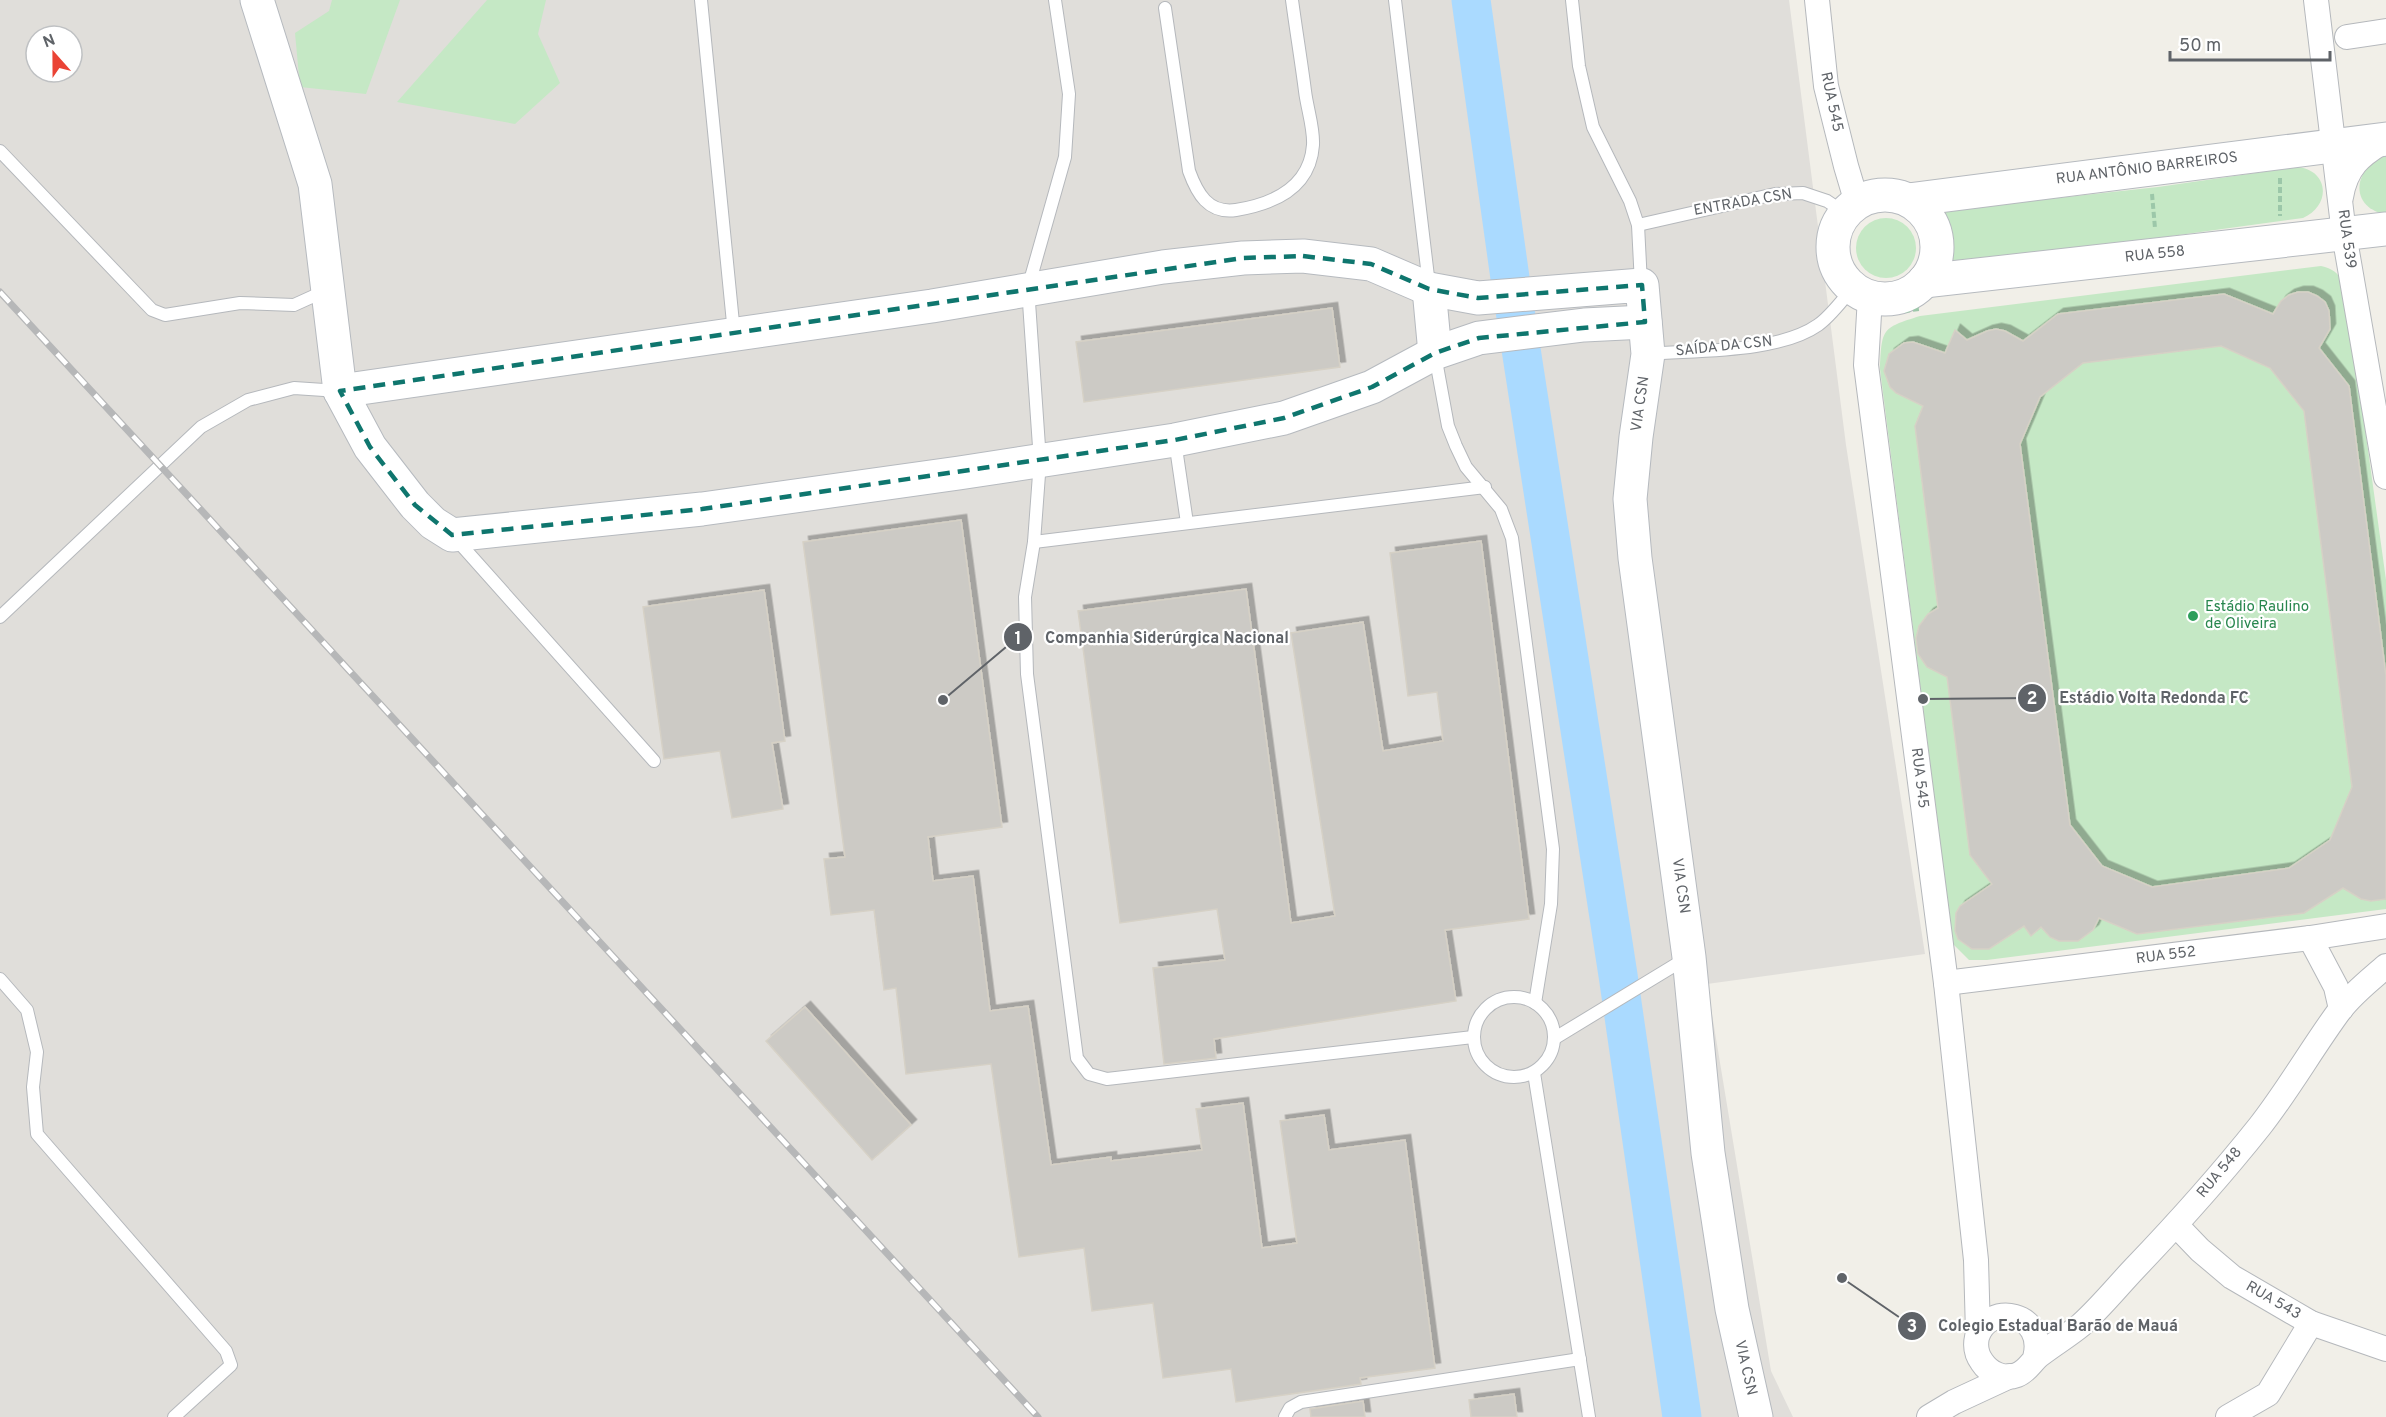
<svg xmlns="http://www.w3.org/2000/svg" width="2386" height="1417" font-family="Overpass,sans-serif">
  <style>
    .industrial { fill: #e0deda; fill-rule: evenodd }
    .green { fill: #c5e8c5 }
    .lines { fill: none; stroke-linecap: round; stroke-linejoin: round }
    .river { stroke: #aadaff; stroke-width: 39 }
    .building { fill: #cccac5; stroke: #d6d1c6; stroke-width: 1.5; fill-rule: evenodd; filter: url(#shadow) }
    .lane-casing { stroke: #b5b8bc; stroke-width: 14 }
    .street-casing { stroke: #b5b8bc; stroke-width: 26 }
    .secondary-casing { stroke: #b6babf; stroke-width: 35 }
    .path { stroke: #9cc7a9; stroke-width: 4; stroke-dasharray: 6 3; stroke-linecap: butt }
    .lane { stroke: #fff; stroke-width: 12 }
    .street { stroke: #fff; stroke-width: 24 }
    .secondary { stroke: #fff; stroke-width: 33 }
    .rail-casing { stroke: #b6b7b8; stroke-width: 7 }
    .rail { stroke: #fff; stroke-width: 4.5; stroke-dasharray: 14; stroke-linecap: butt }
    .marked { fill: none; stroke: #0f766e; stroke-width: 4.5; stroke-dasharray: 12 8; stroke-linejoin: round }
    .leisure-dot { fill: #2e9e5b; stroke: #fff; stroke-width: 2 }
    .labels { text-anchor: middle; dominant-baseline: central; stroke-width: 4.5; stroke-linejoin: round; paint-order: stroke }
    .street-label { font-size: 15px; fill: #5f6368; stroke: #fff }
    .leisure-label { font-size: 15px; fill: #27864d; stroke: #fff; text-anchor: start }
    .leader { fill: none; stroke: #5f6368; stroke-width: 2 }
    .callout-dot { fill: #5f6368; stroke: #fff; stroke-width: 2 }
    .mark-label { font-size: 18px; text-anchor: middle; font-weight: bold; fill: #fff }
    .callout-label { font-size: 16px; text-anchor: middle; font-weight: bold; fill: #5f6368; stroke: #fff; stroke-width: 4.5; stroke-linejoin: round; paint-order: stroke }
  </style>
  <defs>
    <filter id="shadow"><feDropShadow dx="5.5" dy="-5.5" stdDeviation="0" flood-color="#0004"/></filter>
  </defs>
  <rect width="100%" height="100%" fill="#f1efe8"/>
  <path class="industrial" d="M0,0H1789L1846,445L1925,954L1707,984L1771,1371L1793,1417H0ZM36,36H72V72H36Z"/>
  <g class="green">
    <polygon points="332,0 400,0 366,94 300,87 295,33 329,11"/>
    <polygon points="487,0 546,0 538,34 560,83 515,124 397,102"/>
    <path d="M2386,156V213L2384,214C2348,206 2354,166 2386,156Z"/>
    <path d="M2296,167C2329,169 2332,205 2303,218L2164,237L1947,262L1948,232L1940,211L2158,187Z"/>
    <circle cx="1886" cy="248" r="30"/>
    <path d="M2321,266C2344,271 2342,284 2348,305L2386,580V909L1987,960H1969L1953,944L1880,369C1882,329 1881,328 1920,316Z"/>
  </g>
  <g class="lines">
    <polyline class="river" points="1471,0 1510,278 1618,975 1682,1417"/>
  </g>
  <g class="building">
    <path d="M2298,292H2308L2317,296L2325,302L2329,311L2330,329L2319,348L2349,386L2386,676V899L2371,901L2361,899L2343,888L2304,913L2137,934L2099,918L2093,930L2078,941H2059L2050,937L2041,927L2031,936L2024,926L1989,949H1972L1958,939L1955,931L1956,913L1960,906L1992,884L1970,855L1947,677L1927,667L1918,654L1916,638L1919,626L1928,614L1938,608L1915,426L1923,406L1896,393L1890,387L1884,371L1889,354L1904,343L1913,342L1945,353L1955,330L1967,340L1987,331L1996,329L2005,331L2023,341L2058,314L2224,294L2273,314L2281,301L2289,295ZM2221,346L2270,368L2304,411L2352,787L2330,840L2289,868L2152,887L2102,866L2070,825L2020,444L2040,397L2083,363Z"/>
    <polygon points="1332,308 1340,367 1084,402 1076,342"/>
    <polygon points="961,520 1002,827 928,837 933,881 973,876 990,1011 1028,1006 1051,1165 1111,1157 1111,1161 1202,1150 1196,1109 1243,1103 1262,1248 1297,1243 1280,1121 1324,1115 1329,1150 1405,1140 1435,1368 1360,1378 1361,1384 1236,1402 1231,1369 1163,1378 1153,1303 1092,1311 1084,1248 1019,1257 991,1064 906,1074 896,988 884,990 874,910 831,915 824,859 845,857 803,542"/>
    <polygon points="1481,541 1529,919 1445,930 1456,1001 1214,1039 1216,1058 1164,1064 1153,968 1225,960 1217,909 1120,923 1078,611 1246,589 1291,923 1335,916 1291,633 1363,622 1383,751 1443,741 1437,692 1408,696 1390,553"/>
    <polygon points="764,590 785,741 772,743 783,809 732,818 720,751 664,759 643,607"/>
    <polygon points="805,1007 911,1125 872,1160 766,1041"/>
    <polygon points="1514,1394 1517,1417 1471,1417 1469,1400"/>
    <polygon points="1363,1401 1365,1417 1311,1417 1310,1409"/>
  </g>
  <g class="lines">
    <g class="lane-casing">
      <g id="lane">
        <polyline points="701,0 734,333"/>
        <polyline points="1055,0 1069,94 1065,157 1028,288 1040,461 1034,542 1025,597 1027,674 1077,1058 1089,1074 1107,1079 1473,1037"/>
        <polyline points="1395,0 1429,285"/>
        <polyline points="1572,0 1579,66 1593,127 1630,201 1638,225 1641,284"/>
        <path d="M1165,8L1189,171C1197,193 1208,214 1236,210C1273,204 1310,188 1313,145C1314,128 1307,108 1305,91C1301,60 1296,30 1292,0"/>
        <polyline points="0,151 152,310 165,315 240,303 294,305 327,290"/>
        <polyline points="1638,225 1775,194 1803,193 1827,201 1845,213"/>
        <path d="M1649,354C1697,350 1778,353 1818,325C1831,316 1842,300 1853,288"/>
        <polyline points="1435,355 1448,426 1456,446 1466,467 1501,509 1512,538 1553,849 1551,904 1535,1003"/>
        <polyline points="1175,441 1187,523"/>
        <polyline points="455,538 654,761"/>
        <polyline points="1034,542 1485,487"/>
        <polyline points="0,617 201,427 248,400 294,388 339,391"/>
        <polyline points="0,979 27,1010 37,1052 33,1087 37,1134 226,1351 231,1365 174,1417"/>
        <circle cx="1514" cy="1037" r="40"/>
        <polyline points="1555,1038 1685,959"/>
        <polyline points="1534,1073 1589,1417"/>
        <polyline points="1285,1417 1290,1408 1301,1402 1580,1359"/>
      </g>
    </g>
    <g class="street-casing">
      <g id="street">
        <polyline points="1817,0 1826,86 1846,166 1857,203"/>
        <polyline points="2316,0 2344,234 2386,477"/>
        <polyline points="2347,37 2386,31"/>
        <path d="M2341,197C2346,167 2360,155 2386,140"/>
        <polyline points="1870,297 1866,365 1946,983 1976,1260 1978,1333"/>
        <polyline points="2310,938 2336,987 2341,1009"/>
        <polyline points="1946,983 2310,938 2386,926"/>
        <polyline points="2176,1225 2200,1250 2232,1277 2311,1323 2386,1349"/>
        <path d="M2035,1358C2047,1312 1988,1301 1977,1337C1975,1346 1976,1354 1982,1362C1989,1373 2004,1380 2017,1375C2028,1371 2032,1360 2041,1354C2054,1344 2069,1335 2081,1325C2100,1308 2117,1287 2134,1269C2178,1223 2221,1175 2260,1126C2289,1089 2312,1048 2340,1010C2353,993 2370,980 2386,966"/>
        <polyline points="1929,1417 1954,1402 2010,1376"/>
        <polyline points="2228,1417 2268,1394 2311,1323"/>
      </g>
    </g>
    <g class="secondary-casing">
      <g id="secondary">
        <polyline points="257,0 315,184 340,391 370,447 415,505 433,523 452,535 702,509 959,473 1175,440 1284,418 1372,387 1435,353 1479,338 1584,325 1645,322"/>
        <circle cx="1885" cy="247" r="52"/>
        <polyline points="1908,200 2386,139"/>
        <polyline points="1924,281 2386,229"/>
        <polyline points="1429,289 1435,353"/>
        <polyline points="340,391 932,306 1163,267 1243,258 1303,256 1371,264 1429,289 1478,298 1642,285 1648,354 1636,437 1630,499 1635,558 1689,957 1708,1153 1732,1309 1756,1417"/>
      </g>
    </g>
    <g class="path">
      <polyline points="2280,178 2280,216"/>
      <polyline points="1876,185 1889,183"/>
      <polyline points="2152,194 2155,228"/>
      <polyline points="1904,311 1920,309"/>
    </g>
    <use href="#lane" class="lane"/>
    <use href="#street" class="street"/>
    <use href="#secondary" class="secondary"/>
    <g class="rail-casing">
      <polyline id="rail" points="0,292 1038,1417"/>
    </g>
    <use href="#rail" class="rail"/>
  </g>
  <path class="marked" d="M1303,256L1371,264L1429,289L1478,298L1642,285L1645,322L1479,338L1435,353L1372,387L1284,418L1175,440L702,509L452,535L415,505L370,447L340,391L1243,258Z"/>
  <circle class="leisure-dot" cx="2193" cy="616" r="6"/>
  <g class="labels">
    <g class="street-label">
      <text transform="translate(1831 102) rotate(78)">RUA 545</text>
      <text transform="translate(2147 169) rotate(-7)">RUA ANTÔNIO BARREIROS</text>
      <text transform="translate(1743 203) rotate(-10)">ENTRADA CSN</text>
      <text transform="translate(2346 239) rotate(82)">RUA 539</text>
      <text transform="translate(2155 255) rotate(-6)">RUA 558</text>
      <text transform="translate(1724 347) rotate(-6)">SAÍDA DA CSN</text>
      <text transform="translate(1641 404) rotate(-82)">VIA CSN</text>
      <text transform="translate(1919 778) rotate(83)">RUA 545</text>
      <text transform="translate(1680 886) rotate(82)">VIA CSN</text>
      <text transform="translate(2166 956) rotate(-7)">RUA 552</text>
      <text transform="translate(2220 1173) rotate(-50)">RUA 548</text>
      <text transform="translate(2273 1301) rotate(30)">RUA 543</text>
      <text transform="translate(1745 1368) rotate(77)">VIA CSN</text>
    </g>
    <g class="leisure-label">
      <text x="2205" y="607">Estádio Raulino<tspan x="2205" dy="17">de Oliveira</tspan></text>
    </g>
  </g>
  <path class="leader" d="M943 700L1018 637M1923 699L2032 698M1842 1278L1912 1326"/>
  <g class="callout-dot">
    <circle cx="943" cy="700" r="6"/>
    <circle cx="1923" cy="699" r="6"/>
    <circle cx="1842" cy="1278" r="6"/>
    <circle cx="1018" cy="637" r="15"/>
    <circle cx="2032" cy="698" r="15"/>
    <circle cx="1912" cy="1326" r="15"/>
  </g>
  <g class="mark-label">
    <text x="1018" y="644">1</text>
    <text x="2032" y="704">2</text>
    <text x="1912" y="1332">3</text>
  </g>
  <g class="callout-label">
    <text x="1167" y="643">Companhia Siderúrgica Nacional</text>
    <text x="2154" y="703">Estádio Volta Redonda FC</text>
    <text x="2058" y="1331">Colegio Estadual Barão de Mauá</text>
  </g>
  <g transform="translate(54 54) rotate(339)"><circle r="28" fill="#ffffff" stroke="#bfc1c3" stroke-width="1.5"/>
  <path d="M0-4.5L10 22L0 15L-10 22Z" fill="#ea4335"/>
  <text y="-9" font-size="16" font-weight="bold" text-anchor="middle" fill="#5f6368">N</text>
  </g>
  <path d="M2170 51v9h160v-9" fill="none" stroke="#5f6368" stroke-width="3"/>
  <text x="2179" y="51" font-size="18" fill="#5f6368" stroke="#ffffff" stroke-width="4.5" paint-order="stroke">50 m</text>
</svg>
